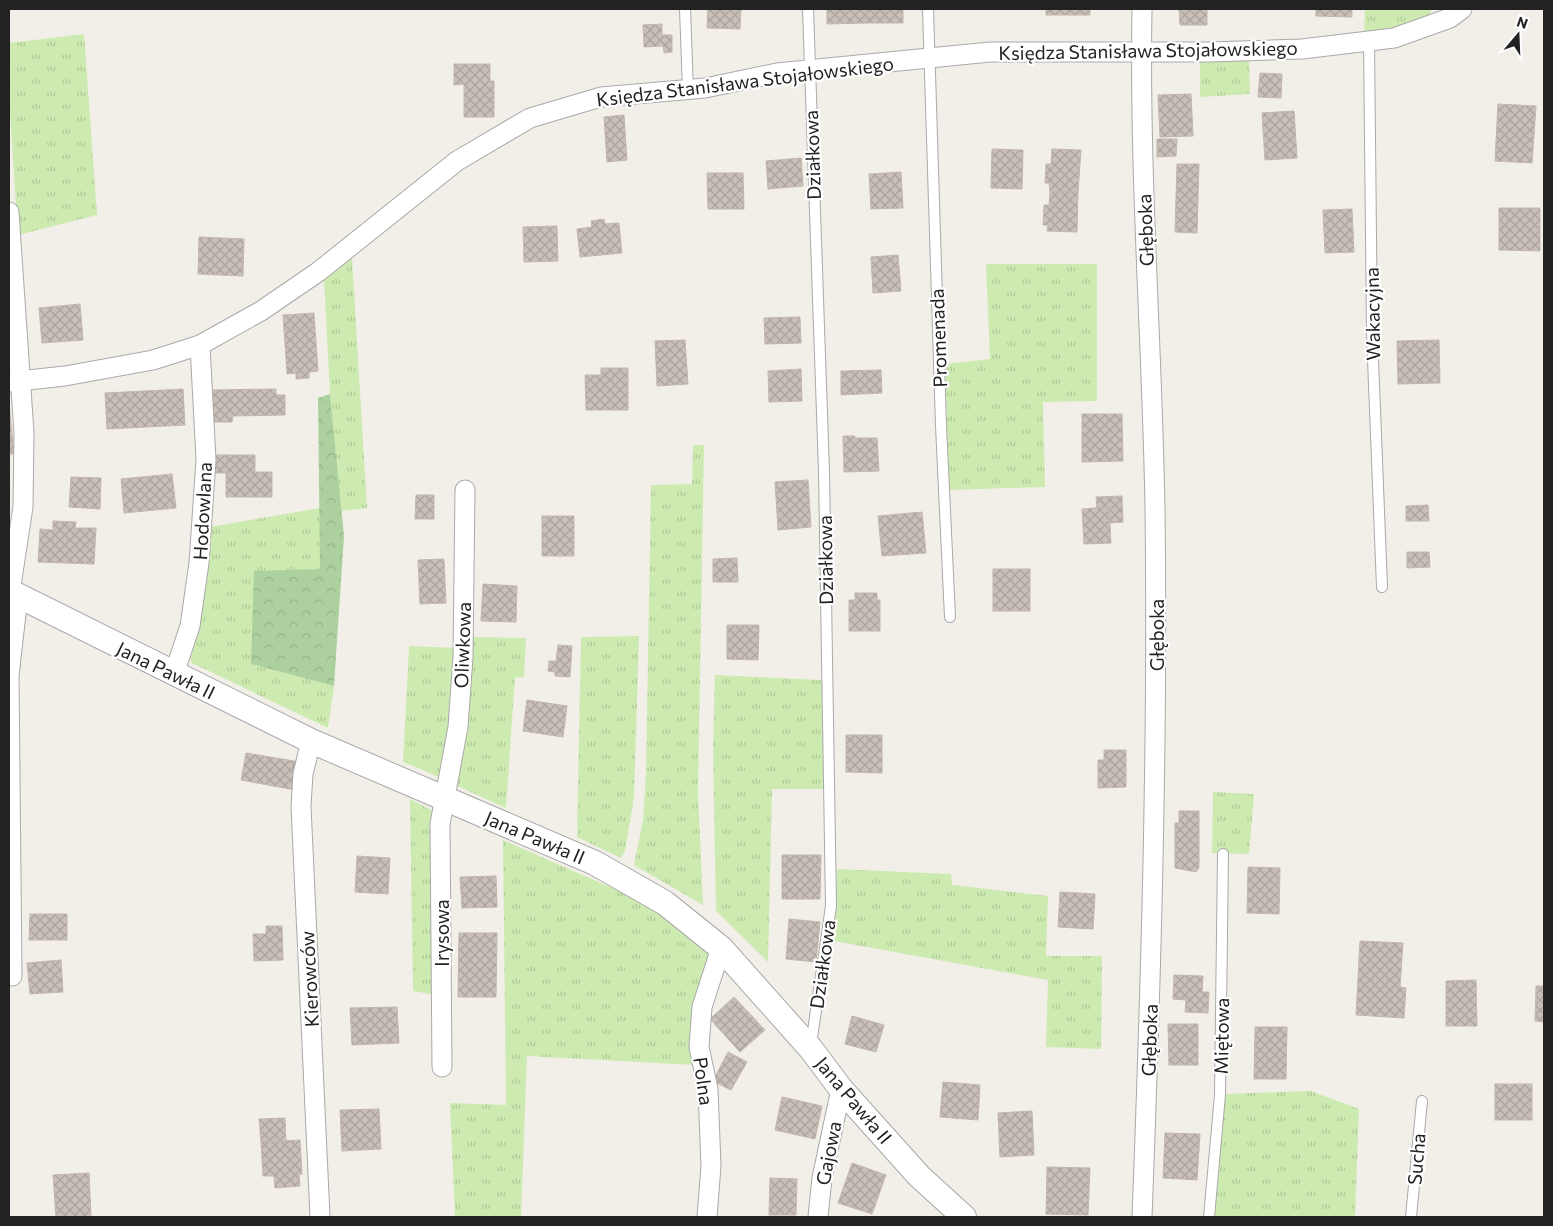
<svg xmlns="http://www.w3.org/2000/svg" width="1553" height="1226" font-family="Commissioner,sans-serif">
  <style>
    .grass { fill: url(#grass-tufts) }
    .forest { fill: url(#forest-crowns) }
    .building { fill: url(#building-cross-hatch); stroke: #c4b6ab }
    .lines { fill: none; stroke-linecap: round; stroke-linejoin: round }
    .service-casing { stroke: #a9a9a9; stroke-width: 12 }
    .minor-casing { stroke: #a9a9a9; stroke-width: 21 }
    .tertiary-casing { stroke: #a9a9a9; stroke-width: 26 }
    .service { stroke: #fff; stroke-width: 10 }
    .minor { stroke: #fff; stroke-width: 19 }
    .tertiary { stroke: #fff; stroke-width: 24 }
    .labels { text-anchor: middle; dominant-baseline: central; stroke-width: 4.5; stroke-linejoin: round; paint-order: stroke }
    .street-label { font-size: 19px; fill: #222; stroke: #fff }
  </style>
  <defs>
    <pattern id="grass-tufts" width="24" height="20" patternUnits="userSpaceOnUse" patternTransform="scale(1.25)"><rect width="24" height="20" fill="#cdebb0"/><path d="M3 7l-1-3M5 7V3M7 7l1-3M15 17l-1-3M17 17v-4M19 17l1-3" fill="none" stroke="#b0c997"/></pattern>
    <pattern id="forest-crowns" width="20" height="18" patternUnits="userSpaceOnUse" patternTransform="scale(1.25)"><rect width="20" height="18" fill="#add19e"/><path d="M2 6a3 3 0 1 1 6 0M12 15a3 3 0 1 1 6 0" fill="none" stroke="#95b388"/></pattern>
    <pattern id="building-cross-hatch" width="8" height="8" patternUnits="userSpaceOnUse" patternTransform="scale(1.25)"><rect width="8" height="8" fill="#c7bfb8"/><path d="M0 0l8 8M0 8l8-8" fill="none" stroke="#aba49e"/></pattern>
  </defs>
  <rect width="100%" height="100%" fill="#f2efe9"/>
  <g class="grass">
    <polygon points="1365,9 1431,9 1430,20 1400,31 1364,33"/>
    <polygon points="84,34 97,215 18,235 9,98 9,43"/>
    <polygon points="1249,61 1250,94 1200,97 1200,62"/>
    <polygon points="352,258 367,508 341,511 330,394 324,278"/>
    <polygon points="986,264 1097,264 1097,401 1043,402 1045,487 949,490 945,364 990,359"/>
    <polygon points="693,445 704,445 698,792 703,905 634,865 643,820 646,774 651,485 692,484"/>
    <polygon points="320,508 320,569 251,664 334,686 328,728 192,663 190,658 209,527"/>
    <polygon points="639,636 634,797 625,851 621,858 577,837 581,637"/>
    <polygon points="468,637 526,638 524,677 515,678 506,808 453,784"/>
    <polygon points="409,646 456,648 453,725 444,779 403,762"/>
    <polygon points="715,675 822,680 825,789 772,789 768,962 716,911 713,749"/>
    <polygon points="1213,792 1254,794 1249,854 1212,853"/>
    <polygon points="410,799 431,810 435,817 436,995 413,991"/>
    <polygon points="503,840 642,901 715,954 694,1065 527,1056 521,1217 455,1217 450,1103 506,1105"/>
    <polygon points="837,869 951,874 952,885 1048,896 1046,956 1102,956 1101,1049 1046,1047 1048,980 834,941"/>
    <polygon points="1311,1091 1359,1109 1355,1217 1213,1217 1225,1094"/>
  </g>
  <polygon class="forest" points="330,394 344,536 334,686 251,664 254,571 320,569 318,398"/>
  <g class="building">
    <polygon points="708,9 741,9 740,29 707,28"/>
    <polygon points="827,9 866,9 866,23 827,24"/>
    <rect x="866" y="9" width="37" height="14"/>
    <rect x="1046" y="9" width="44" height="6"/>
    <polygon points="1179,9 1207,9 1207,25 1180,25"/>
    <polygon points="1316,9 1352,9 1352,17 1316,16"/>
    <polygon points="662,24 662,35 672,35 672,52 664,53 663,46 644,47 643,25"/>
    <polygon points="454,64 490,64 490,81 494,81 494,117 464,117 464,84 454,85"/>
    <polygon points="1260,73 1282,74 1281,98 1258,97"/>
    <polygon points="1191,94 1193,136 1160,137 1158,95"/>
    <polygon points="1498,104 1536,106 1532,163 1495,161"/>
    <polygon points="1294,111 1297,158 1265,160 1262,113"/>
    <polygon points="624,115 627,160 607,162 604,117"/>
    <polygon points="1157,139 1177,139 1176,156 1157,157"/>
    <polygon points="992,149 1023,150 1022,189 991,188"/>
    <polygon points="1052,149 1081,150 1078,192 1050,192 1049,183 1045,183 1046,164 1051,164"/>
    <polygon points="801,158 803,186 768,189 766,161"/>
    <polygon points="1177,164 1199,164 1197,233 1175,232"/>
    <polygon points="901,172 903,208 871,209 869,174"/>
    <polygon points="707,173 743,173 744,209 708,209"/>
    <polygon points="1050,192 1078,192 1077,232 1047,231 1048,225 1043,225 1044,205 1049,205"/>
    <polygon points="1499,208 1540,208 1540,251 1499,250"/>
    <polygon points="1352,209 1354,252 1325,253 1323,210"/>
    <polygon points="604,219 605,224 619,223 622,253 580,257 577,229 592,227 591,221"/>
    <polygon points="557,226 558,261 524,262 523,227"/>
    <polygon points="199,237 244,239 243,276 198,274"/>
    <polygon points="898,255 901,291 873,293 871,257"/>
    <polygon points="80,304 83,340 42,343 39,308"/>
    <polygon points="314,313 315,328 284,330 283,315"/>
    <polygon points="800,317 801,343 765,344 764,318"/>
    <polygon points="315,328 318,371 309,372 309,378 296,379 296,373 287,374 284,330"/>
    <polygon points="685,340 688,384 657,386 655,341"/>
    <polygon points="1439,340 1440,383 1398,384 1397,341"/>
    <polygon points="601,368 628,368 628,410 586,410 585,375 601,375"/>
    <polygon points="801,369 802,401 769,402 768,371"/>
    <polygon points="881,370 882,393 841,395 841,371"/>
    <polygon points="183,389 185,425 107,429 105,393"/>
    <polygon points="276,389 276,395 285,395 285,415 233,416 232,422 214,422 214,419 207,419 207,390"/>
    <polygon points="9,403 14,454 9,454"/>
    <polygon points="1082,414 1122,414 1123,461 1082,462"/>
    <polygon points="843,436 855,436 855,438 877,438 879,471 844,472"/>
    <polygon points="211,455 255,455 255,472 272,472 272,497 226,497 226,473 211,473"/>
    <polygon points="172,474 176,508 124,513 121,479"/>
    <polygon points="71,477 101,478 100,509 69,507"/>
    <polygon points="808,480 811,527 778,530 775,482"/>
    <polygon points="416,495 434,495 434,519 415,519"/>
    <polygon points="1122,496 1123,522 1110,523 1109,507 1097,508 1096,497"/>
    <polygon points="1428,505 1429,521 1406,521 1406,506"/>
    <polygon points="1109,507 1111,543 1084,544 1082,509"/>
    <polygon points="922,512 926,553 882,556 878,516"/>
    <rect x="542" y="516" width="32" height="40"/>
    <polygon points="53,521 76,522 75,528 96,528 94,564 38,562 40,529 53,530"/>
    <polygon points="1407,552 1429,552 1430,567 1407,568"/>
    <polygon points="737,558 738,582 713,582 713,559"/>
    <polygon points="444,559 446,603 420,604 418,560"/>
    <rect x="993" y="569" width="37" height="42"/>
    <polygon points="483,584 517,586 516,622 481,621"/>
    <polygon points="855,593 877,593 877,600 880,600 880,631 849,631 849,600 855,600"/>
    <polygon points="727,625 759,625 758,660 727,659"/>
    <polygon points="558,645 572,646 570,677 555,676 555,672 548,671 549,661 556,661"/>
    <polygon points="527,700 567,706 563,737 523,731"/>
    <polygon points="846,735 882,735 882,773 846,772"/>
    <polygon points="1104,750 1126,750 1126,787 1098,788 1098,760 1104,760"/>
    <polygon points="246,753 300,762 295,790 241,780"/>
    <polygon points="1179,811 1199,811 1199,868 1196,872 1175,868 1175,823 1179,823"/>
    <polygon points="782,855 821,855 820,899 782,899"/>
    <polygon points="357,856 390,858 388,894 355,892"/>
    <polygon points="1248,867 1280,868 1279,914 1247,913"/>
    <polygon points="496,876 497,907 462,908 460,877"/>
    <polygon points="1060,892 1095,894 1093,929 1058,927"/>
    <polygon points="30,914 67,914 67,940 29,940"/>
    <polygon points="789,919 820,922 816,962 786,959"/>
    <polygon points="266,926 282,926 283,960 254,961 253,934 266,934"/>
    <polygon points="459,933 497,933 496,997 458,997"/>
    <polygon points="1360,941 1403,943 1400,987 1406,988 1404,1018 1356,1015"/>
    <polygon points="61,960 63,992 30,994 27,963"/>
    <polygon points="1174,975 1203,976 1202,992 1209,992 1208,1013 1185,1012 1186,1000 1173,999"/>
    <polygon points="1476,980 1477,1026 1446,1026 1446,981"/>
    <polygon points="1536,986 1544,986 1544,1022 1535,1021"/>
    <polygon points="734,997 765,1030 740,1052 710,1019"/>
    <polygon points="397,1007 399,1043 352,1045 350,1008"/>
    <polygon points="852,1016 884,1025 876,1052 845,1044"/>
    <polygon points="1168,1024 1198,1024 1198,1065 1169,1065"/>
    <polygon points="1255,1027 1287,1027 1286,1079 1254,1079"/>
    <polygon points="728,1052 747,1062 731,1090 713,1081"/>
    <polygon points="943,1082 980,1085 978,1120 940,1117"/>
    <rect x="1495" y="1084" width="37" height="36"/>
    <polygon points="782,1097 822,1106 815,1139 775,1130"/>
    <polygon points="379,1109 381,1149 342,1151 340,1110"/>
    <polygon points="1032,1111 1034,1155 1000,1157 998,1113"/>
    <polygon points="285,1118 286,1141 261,1142 259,1119"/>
    <polygon points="1165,1133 1200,1134 1197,1180 1163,1178"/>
    <polygon points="300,1140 302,1174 299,1175 300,1186 275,1188 274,1176 263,1176 261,1142"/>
    <polygon points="852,1163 886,1175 872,1214 838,1203"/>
    <polygon points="1047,1167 1090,1168 1088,1215 1046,1214"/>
    <polygon points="89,1173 91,1217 56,1217 53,1175"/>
    <polygon points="770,1178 797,1179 796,1215 769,1215"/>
  </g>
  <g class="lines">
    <g class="service-casing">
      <g id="service">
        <polyline points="685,9 688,90"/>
        <polyline points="808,9 824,471 831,906 811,1045"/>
        <polyline points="928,9 941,426 950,617"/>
        <polyline points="1369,41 1372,334 1382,587"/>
        <polyline points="1209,1217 1220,1095 1223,854"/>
        <polyline points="1411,1217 1422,1101"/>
      </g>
    </g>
    <g class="minor-casing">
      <g id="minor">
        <polyline points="9,212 24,433 23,507 10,592"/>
        <polyline points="9,382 65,376 153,360 200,345 261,311 318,272 457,161 530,118 601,97 705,88 777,73 990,52 1209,52 1302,49 1394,38 1450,18 1462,9"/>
        <polyline points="174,674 190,626 199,563 206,460 200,345"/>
        <polyline points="311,741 303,774 301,806 320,1217"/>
        <polyline points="12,976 9,676 18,596"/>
        <polyline points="442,1067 440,824 458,727 463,657 465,490"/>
        <polyline points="707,1217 711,1166 708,1089 699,1047 702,1007 721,948"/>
        <polyline points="818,1217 822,1178 841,1089"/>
        <path d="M1142,1217C1151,980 1158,744 1155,507C1152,341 1139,175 1142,9"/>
      </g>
    </g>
    <g class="tertiary-casing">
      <polyline id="tertiary" points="9,591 311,741 595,863 665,903 721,948 811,1049 841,1089 919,1176 964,1217"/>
    </g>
    <use href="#service" class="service"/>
    <use href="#minor" class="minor"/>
    <use href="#tertiary" class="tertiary"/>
  </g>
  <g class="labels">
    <g class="street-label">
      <text transform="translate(1148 50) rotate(-1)">Księdza Stanisława Stojałowskiego</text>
      <text transform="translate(745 81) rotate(-7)">Księdza Stanisława Stojałowskiego</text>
      <text transform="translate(812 155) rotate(-92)">Działkowa</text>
      <text transform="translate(1145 230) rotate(-92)">Głęboka</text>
      <text transform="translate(1372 314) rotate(-91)">Wakacyjna</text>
      <text transform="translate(938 338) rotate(-92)">Promenada</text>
      <text transform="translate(202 511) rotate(-87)">Hodowlana</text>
      <text transform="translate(825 560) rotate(-91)">Działkowa</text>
      <text transform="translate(1156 635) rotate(-90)">Głęboka</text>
      <text transform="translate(462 645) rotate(-88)">Oliwkowa</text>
      <text transform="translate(166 670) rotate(26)">Jana Pawła II</text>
      <text transform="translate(535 837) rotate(23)">Jana Pawła II</text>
      <text transform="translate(441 933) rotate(-90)">Irysowa</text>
      <text transform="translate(822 964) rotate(-82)">Działkowa</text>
      <text transform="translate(309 979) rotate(-93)">Kierowców</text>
      <text transform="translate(1221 1036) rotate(-89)">Miętowa</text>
      <text transform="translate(1149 1040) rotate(-88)">Głęboka</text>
      <text transform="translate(704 1081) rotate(82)">Polna</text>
      <text transform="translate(854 1100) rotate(50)">Jana Pawła II</text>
      <text transform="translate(828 1153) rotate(-79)">Gajowa</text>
      <text transform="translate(1416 1159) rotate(-85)">Sucha</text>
    </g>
  </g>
  <rect width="1553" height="1226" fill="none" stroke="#222222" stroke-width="20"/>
  <g transform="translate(1518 35) rotate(19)" stroke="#ffffff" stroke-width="4" paint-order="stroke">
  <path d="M0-4L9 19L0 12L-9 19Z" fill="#222222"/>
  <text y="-8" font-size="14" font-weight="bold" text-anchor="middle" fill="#222222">N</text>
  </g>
</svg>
